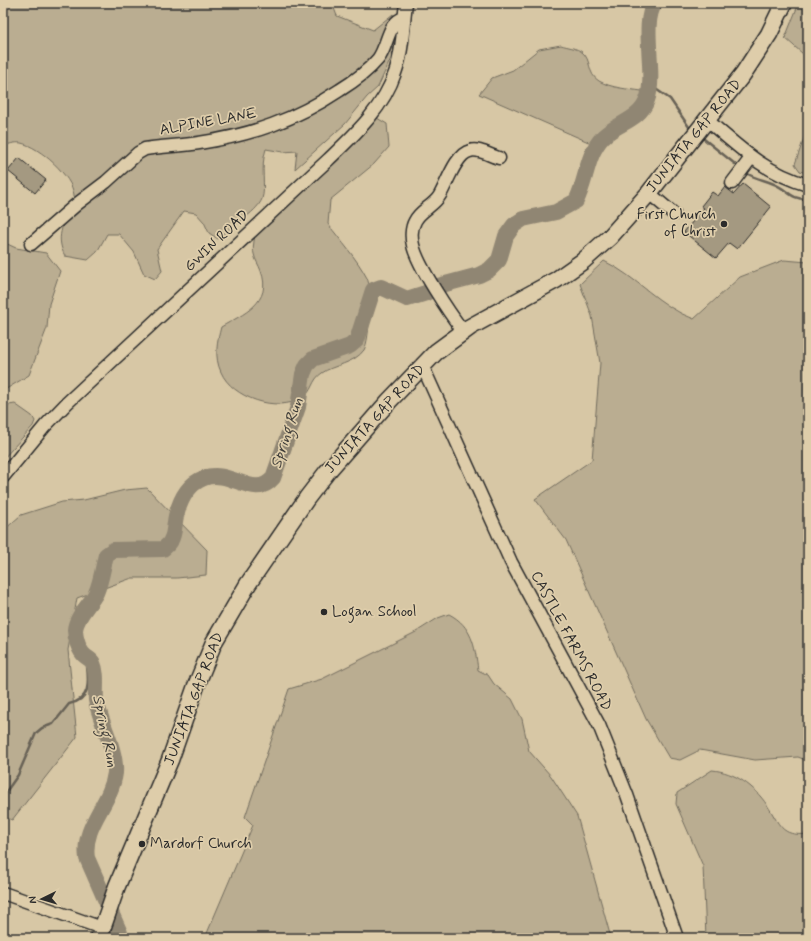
<svg xmlns="http://www.w3.org/2000/svg" width="811" height="941" font-family="Mynerve,sans-serif">
  <style>
    .green { fill: #baad91; stroke: #726c5e }
    .lines { fill: none; stroke-linecap: round; stroke-linejoin: round }
    .stream { stroke: #686256; stroke-width: 2.5 }
    .river { stroke: #908673; stroke-width: 16 }
    .building { fill: #a49981; stroke: #2b2b2b }
    .minor-casing { stroke: #2b2b2b; stroke-width: 15 }
    .major-casing { stroke: #2b2b2b; stroke-width: 19 }
    .minor { stroke: #decdaa; stroke-width: 12 }
    .major { stroke: #decdaa; stroke-width: 16 }
    .poi-dot { fill: #2b2b2b; stroke: #decdaa; stroke-width: 1.5 }
    .labels { text-anchor: middle; dominant-baseline: central; stroke-width: 3.5; stroke-linejoin: round; paint-order: stroke }
    .street-label { font-size: 15px; fill: #2b2b2b; stroke: #decdaa }
    .poi-label { font-size: 15px; fill: #2b2b2b; stroke: #decdaa; text-anchor: start }
    .water-label { font-size: 16px; font-style: italic; fill: #3f3d39; stroke: #decdaa }
  </style>
  <rect width="100%" height="100%" fill="#d7c7a5"/>
  <filter id="ink" filterUnits="userSpaceOnUse"><feTurbulence type="fractalNoise" baseFrequency=".025" numOctaves="2"/><feDisplacementMap in="SourceGraphic" scale="8" xChannelSelector="R" yChannelSelector="G"/><feConvolveMatrix kernelMatrix="1 2 1 2 8 2 1 2 1" color-interpolation-filters="sRGB"/></filter>
  <g filter="url(#ink)">
    <g class="green">
      <path d="M3,3H332L337,16L373,30L393,14L394,38L392,56L378,87L367,97L345,124L295,169L297,151L283,152L266,149C260,166 266,188 262,199C256,214 230,226 218,239L209,233L204,222L196,213L184,211L157,249L162,271L155,279L144,274L134,252L119,234H107L97,252L88,260L65,256C55,237 63,226 70,207C72,204 74,199 74,195C72,176 40,147 21,143C15,142 8,144 3,147Z"/>
      <polygon points="799,3 808,3 808,61 803,54 785,38"/>
      <path d="M561,45C567,47 577,48 582,52C592,60 587,74 599,81C611,88 628,89 642,91L643,103C628,121 616,136 593,144L479,94L492,78L513,70L539,49Z"/>
      <path d="M377,118L387,124L389,147L374,164L330,200L328,224C341,241 357,259 367,278C372,287 370,340 364,350C354,364 333,365 322,373C311,380 313,392 302,398C277,413 232,398 221,372C214,357 217,342 221,327C243,314 273,303 261,271C259,265 255,260 254,254C252,248 255,238 255,232Z"/>
      <polygon points="808,127 808,174 800,171 795,164"/>
      <polygon points="3,242 16,248 46,253 60,271 49,304 47,328 29,375 3,391"/>
      <path d="M784,260L808,262V761L798,757L755,760L700,750L680,760L669,758L646,719L566,540L535,499L592,460L600,363L592,316L580,284L604,261C636,276 660,307 694,319L740,277Z"/>
      <polygon points="15,404 32,416 35,421 33,426 3,459 3,406"/>
      <polygon points="147,488 207,550 206,575 177,578 132,578 77,598 68,650 77,737 12,820 3,816 4,530 21,515 62,502 84,500 125,490"/>
      <path d="M449,614C472,626 475,646 478,670L488,675L494,684L512,699L522,719L529,751L551,776L577,816L611,938H205L253,825L245,817L289,689L322,679L416,632L438,618Z"/>
      <path d="M712,770C735,772 754,786 767,805C780,824 780,837 808,834V938H706L703,866L676,804L677,793Z"/>
    </g>
    <g class="lines">
      <g class="stream">
        <polyline points="650,85 670,99 689,127"/>
        <polyline points="704,139 735,164"/>
        <path d="M748,174C757,179 765,180 774,184C789,190 790,200 808,199"/>
        <path d="M3,796L18,775L36,733L42,728L53,724L69,704C90,700 89,684 87,666L93,662"/>
      </g>
      <path class="river" d="M120,938V933L87,858C82,825 111,804 115,773C117,750 100,722 96,700C95,688 98,674 93,663C92,660 87,658 84,655C79,650 75,638 75,630C76,616 90,605 96,593C101,582 103,567 106,555L113,550L163,549C166,546 170,544 171,540C175,533 174,524 176,516C180,500 188,484 204,478C231,468 254,501 273,478L298,407L303,374L307,365L313,359L350,346L357,340L373,290L381,287L407,299L426,293L438,286L479,275L489,270L499,260L506,236L514,225L523,219L556,212L576,201C587,180 586,155 603,137C617,123 640,120 647,100C657,73 640,24 655,3"/>
    </g>
    <g class="building">
      <polygon points="19,158 46,180 35,193 8,171"/>
      <polygon points="743,184 771,207 737,249 729,243 716,258 684,232 704,208 701,206 712,192 718,196 725,187 734,194"/>
    </g>
    <g class="lines">
      <g class="minor-casing">
        <g id="minor">
          <path d="M707,120C740,148 765,173 808,185"/>
          <polyline points="732,183 751,158"/>
          <polyline points="649,193 674,214"/>
          <path d="M31,244L77,204L106,182L138,153L145,149C163,146 181,146 199,143C252,135 295,120 340,90C353,82 368,71 378,59C388,47 387,22 404,18"/>
          <path d="M463,331C450,314 417,265 413,245C411,238 411,228 415,221C420,210 434,206 440,195C447,183 456,154 470,151C478,148 491,156 499,158"/>
          <polyline points="422,365 511,562 599,725 627,795 677,938"/>
          <path d="M3,477L45,426L67,403L328,160C354,135 383,109 395,73C403,51 403,26 406,3"/>
          <polyline points="3,893 102,928"/>
        </g>
      </g>
      <g class="major-casing">
        <polyline id="major" points="99,938 117,886 170,760 196,686 214,642 248,584 307,498 327,472 389,401 436,352 470,327 556,280 583,261 610,237 649,193 743,74 769,34 784,3"/>
      </g>
      <use href="#minor" class="minor"/>
      <use href="#major" class="major"/>
    </g>
  </g>
  <g class="poi-dot">
    <circle cx="724" cy="224" r="4"/>
    <circle cx="324" cy="612" r="4"/>
    <circle cx="142" cy="844" r="4"/>
  </g>
  <g class="labels">
    <g class="street-label">
      <text transform="translate(208 122) rotate(-10)">ALPINE LANE</text>
      <text transform="translate(694 136) rotate(-51)">JUNIATA GAP ROAD</text>
      <text transform="translate(217 241) rotate(-43)">GWIN ROAD</text>
      <text transform="translate(375 419) rotate(-48)">JUNIATA GAP ROAD</text>
      <text transform="translate(571 641) rotate(62)">CASTLE FARMS ROAD</text>
      <text transform="translate(194 699) rotate(-69)">JUNIATA GAP ROAD</text>
    </g>
    <g class="poi-label">
      <text x="716" y="215" text-anchor="end">First Church<tspan x="716" dy="17">of Christ</tspan></text>
      <text x="332" y="612">Logan School</text>
      <text x="150" y="844">Mardorf Church</text>
    </g>
    <g class="water-label">
      <text transform="translate(287 433) rotate(-72)">Spring Run</text>
      <text transform="translate(105 731) rotate(78)">Spring Run</text>
    </g>
  </g>
  <rect width="811" height="941" fill="none" stroke="#decdaa" stroke-width="16"/>
  <rect x="8" y="8" width="795" height="925" fill="none" stroke="#2b2b2b" stroke-width="1.5" filter="url(#ink)"/>
  <g transform="translate(42 899) rotate(265)" stroke="#decdaa" stroke-width="3" paint-order="stroke">
  <path d="M0-3L7 15L0 10L-7 15Z" fill="#2b2b2b"/>
  <text y="-6" font-size="11" font-weight="bold" text-anchor="middle" fill="#2b2b2b">N</text>
  </g>
</svg>
